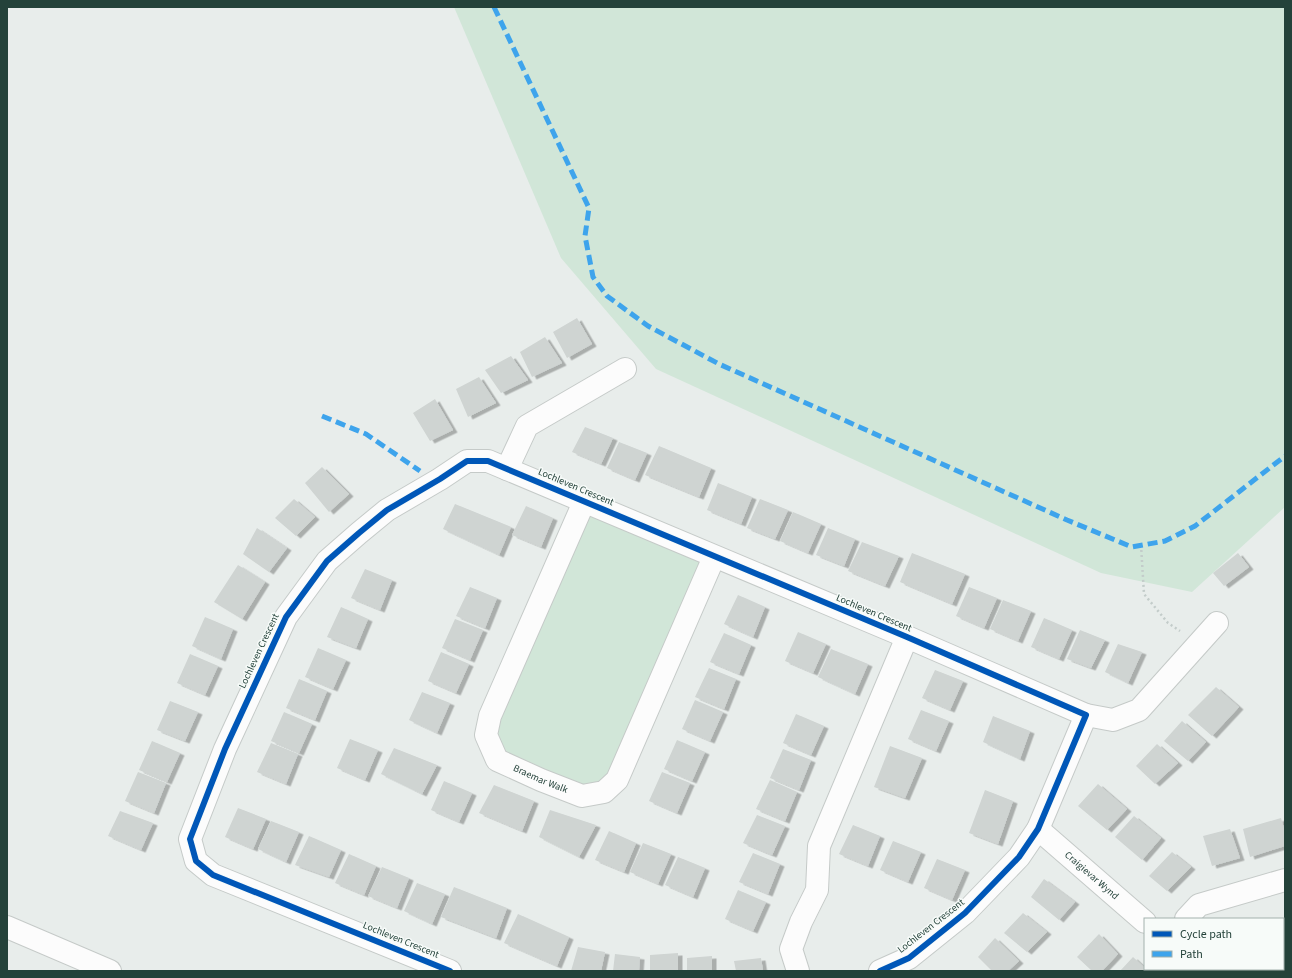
<svg xmlns="http://www.w3.org/2000/svg" width="1292" height="978" font-family="'Source Sans 3',sans-serif">
  <style>
    .green { fill: #d1e6d8 }
    .building { fill: #cfd4d2; filter: url(#shadow) }
    .lines { fill: none; stroke-linecap: round; stroke-linejoin: round }
    .minor-casing { stroke: #c5cac8; stroke-width: 24 }
    .path { stroke: #c3ccca; stroke-width: 2.5; stroke-dasharray: 2 3; stroke-linecap: butt }
    .minor { stroke: #fcfcfc; stroke-width: 22 }
    .quiet { stroke: #3ea4ec; stroke-width: 5; stroke-dasharray: 10 5; stroke-linecap: butt }
    .cycleway-casing { stroke: #f7fbf9; stroke-width: 8 }
    .cycleway { stroke: #0057b8; stroke-width: 6 }
    .labels { text-anchor: middle; dominant-baseline: central; stroke-width: 3; stroke-linejoin: round; paint-order: stroke }
    .street-label { font-size: 10px; fill: #24423a; stroke: #f7fbf9 }
  </style>
  <defs>
    <filter id="shadow"><feDropShadow dx="4.5" dy="2.5" stdDeviation="0" flood-color="#0004"/></filter>
  </defs>
  <rect width="100%" height="100%" fill="#e8edeb"/>
  <g class="green">
    <polygon points="454,7 1285,7 1285,507 1192,592 1101,573 656,369 561,258"/>
    <polygon points="585,506 714,557 617,780 582,796 497,760 490,716"/>
  </g>
  <g class="building">
    <polygon points="577,318 592,344 567,358 553,332"/>
    <polygon points="545,337 562,363 532,377 520,352"/>
    <polygon points="511,356 528,380 501,393 485,370"/>
    <polygon points="479,377 496,403 468,417 456,389"/>
    <polygon points="435,399 453,430 430,441 413,413"/>
    <polygon points="585,427 613,438 601,464 572,452"/>
    <polygon points="619,442 647,453 635,480 607,468"/>
    <polygon points="659,446 711,468 699,497 645,475"/>
    <polygon points="322,467 349,494 329,512 305,483"/>
    <polygon points="718,483 752,497 741,524 707,510"/>
    <polygon points="294,499 315,517 296,536 275,518"/>
    <polygon points="760,499 788,510 775,539 747,528"/>
    <polygon points="455,504 511,527 499,555 443,529"/>
    <polygon points="526,506 553,518 541,547 512,535"/>
    <polygon points="793,512 821,524 808,553 780,541"/>
    <polygon points="257,528 287,548 269,572 243,554"/>
    <polygon points="828,528 855,539 844,566 816,555"/>
    <polygon points="862,542 899,556 885,586 848,571"/>
    <polygon points="912,553 965,574 952,604 900,582"/>
    <polygon points="1238,553 1249,567 1224,586 1213,573"/>
    <polygon points="238,565 265,582 242,619 214,602"/>
    <polygon points="365,569 392,580 380,610 351,598"/>
    <polygon points="470,587 497,598 485,628 456,616"/>
    <polygon points="969,587 997,598 984,628 956,616"/>
    <polygon points="738,595 765,607 753,637 724,624"/>
    <polygon points="1003,600 1031,611 1018,641 990,629"/>
    <polygon points="341,607 368,619 356,648 327,637"/>
    <polygon points="205,617 233,629 221,659 192,646"/>
    <polygon points="1044,618 1072,630 1059,659 1031,647"/>
    <polygon points="455,619 483,630 470,660 442,648"/>
    <polygon points="1080,630 1105,640 1091,668 1067,659"/>
    <polygon points="798,632 826,644 813,673 785,661"/>
    <polygon points="724,633 751,645 739,674 710,662"/>
    <polygon points="1118,644 1142,652 1128,683 1105,672"/>
    <polygon points="318,648 346,660 333,689 305,677"/>
    <polygon points="831,649 868,664 855,694 818,677"/>
    <polygon points="441,652 469,664 456,693 428,681"/>
    <polygon points="190,654 218,666 205,695 177,683"/>
    <polygon points="709,668 736,679 724,709 695,697"/>
    <polygon points="935,670 963,681 950,710 922,698"/>
    <polygon points="299,679 327,691 315,720 286,708"/>
    <polygon points="1216,687 1239,707 1212,736 1188,715"/>
    <polygon points="422,692 450,703 437,733 409,720"/>
    <polygon points="695,700 723,712 710,741 682,729"/>
    <polygon points="170,701 198,712 185,741 157,730"/>
    <polygon points="921,710 949,721 936,751 908,739"/>
    <polygon points="284,712 312,724 299,753 271,741"/>
    <polygon points="796,714 824,726 811,755 783,743"/>
    <polygon points="993,716 1030,731 1020,759 983,742"/>
    <polygon points="1182,721 1206,742 1188,761 1164,741"/>
    <polygon points="350,739 378,750 365,780 337,768"/>
    <polygon points="677,740 705,752 692,781 664,769"/>
    <polygon points="152,741 180,753 167,782 139,770"/>
    <polygon points="271,743 298,754 286,784 257,772"/>
    <polygon points="1157,744 1178,763 1155,784 1136,766"/>
    <polygon points="890,746 922,758 905,798 874,787"/>
    <polygon points="394,748 437,765 422,794 381,774"/>
    <polygon points="783,749 811,760 799,790 770,778"/>
    <polygon points="138,772 166,783 154,813 125,801"/>
    <polygon points="662,772 690,783 677,813 649,801"/>
    <polygon points="770,780 797,792 785,821 756,809"/>
    <polygon points="444,781 472,793 459,822 431,810"/>
    <polygon points="1098,784 1127,809 1107,830 1078,806"/>
    <polygon points="494,785 534,801 522,831 479,813"/>
    <polygon points="985,790 1013,801 998,844 969,833"/>
    <polygon points="238,808 266,819 253,849 225,837"/>
    <polygon points="550,810 596,825 579,857 539,837"/>
    <polygon points="120,811 153,823 141,850 108,836"/>
    <polygon points="757,815 785,826 772,855 743,843"/>
    <polygon points="1134,816 1161,838 1142,860 1115,837"/>
    <polygon points="1281,818 1285,832 1285,846 1250,857 1243,829"/>
    <polygon points="271,821 299,832 286,862 258,849"/>
    <polygon points="853,825 880,836 868,866 839,854"/>
    <polygon points="1230,829 1240,858 1212,866 1203,836"/>
    <polygon points="609,831 636,843 624,872 595,860"/>
    <polygon points="309,836 341,850 329,877 295,865"/>
    <polygon points="893,841 921,852 908,882 880,870"/>
    <polygon points="643,843 671,854 658,884 630,872"/>
    <polygon points="1172,852 1191,867 1167,891 1149,876"/>
    <polygon points="753,853 780,864 768,894 739,882"/>
    <polygon points="349,854 376,866 364,895 335,883"/>
    <polygon points="678,857 705,868 693,897 665,885"/>
    <polygon points="937,859 965,870 952,900 924,888"/>
    <polygon points="382,867 409,878 397,908 368,896"/>
    <polygon points="1044,879 1075,902 1059,920 1031,897"/>
    <polygon points="417,883 445,894 432,924 404,911"/>
    <polygon points="454,887 507,908 496,938 441,917"/>
    <polygon points="738,890 766,902 753,931 725,919"/>
    <polygon points="1023,913 1047,932 1027,952 1004,933"/>
    <polygon points="518,914 569,937 557,966 504,943"/>
    <polygon points="1099,934 1118,954 1102,971 1092,971 1077,957"/>
    <polygon points="995,938 1019,961 1008,971 992,971 978,957"/>
    <polygon points="578,947 605,952 601,971 571,971"/>
    <polygon points="678,953 678,971 650,971 650,955"/>
    <polygon points="615,954 640,957 639,971 613,971"/>
    <polygon points="712,956 712,971 687,971 687,958"/>
    <polygon points="1133,957 1145,968 1145,969 1149,971 1120,971"/>
    <polygon points="761,958 763,971 736,971 734,961"/>
  </g>
  <g class="lines">
    <g class="minor-casing">
      <g id="minor">
        <polyline points="507,469 527,426 625,369"/>
        <path id="s1" d="M584,502L490,716L486,735L497,760L541,780L582,796L604,792L617,780L714,557"/>
        <polyline points="1086,715 1113,720 1139,710 1217,623"/>
        <path id="s2" d="M1038,829L1145,922"/>
        <polyline points="1186,919 1199,905 1285,880"/>
        <polyline points="7,927 110,971"/>
        <polyline points="450,971 213,875 196,861 190,839 225,749 286,617 327,561 359,533 387,510 440,479 467,461 488,461 907,637 1086,715 1038,829 1019,857 965,913 909,958 880,971"/>
        <polyline points="798,971 791,949 801,922 817,890 819,846 907,637"/>
        <polyline points="1184,971 1184,969"/>
      </g>
    </g>
    <polyline class="path" points="1141,545 1144,594 1168,623 1180,631"/>
    <use href="#minor" class="minor"/>
    <g class="quiet">
      <polyline points="494,7 589,208 585,236 593,277 607,296 648,326 719,364 1067,520 1132,547 1165,541 1195,526 1285,456"/>
      <polyline points="322,416 366,434 420,471"/>
    </g>
    <g class="cycleway-casing">
      <polyline id="cycleway" points="450,971 213,875 196,861 190,839 225,749 286,617 327,561 359,533 387,510 440,479 467,461 488,461 907,637 1086,715 1038,829 1019,857 965,913 909,958 880,971"/>
    </g>
    <use href="#cycleway" class="cycleway"/>
  </g>
  <g class="labels">
    <g class="street-label">
      <text transform="translate(576 487) rotate(23)">Lochleven Crescent</text>
      <text transform="translate(874 613) rotate(23)">Lochleven Crescent</text>
      <text transform="translate(259 651) rotate(-65)">Lochleven Crescent</text>
      <text stroke="none"><textPath href="#s1" startOffset="328">Braemar Walk</textPath></text>
      <text stroke="none"><textPath href="#s2" startOffset="71">Craigievar Wynd</textPath></text>
      <text transform="translate(931 926) rotate(-38)">Lochleven Crescent</text>
      <text transform="translate(401 940) rotate(22)">Lochleven Crescent</text>
    </g>
  </g>
  <rect width="1292" height="978" fill="none" stroke="#24423a" stroke-width="16"/>
  <rect x="1144" y="918" width="140" height="52" fill="#f7fbf9" stroke="#a3b1ad"/>
  <rect x="1152" y="931" width="20" height="6" fill="#0057b8" stroke="#a3b1ad"/>
  <text x="1180" y="938" font-size="12" fill="#24423a">Cycle path</text>
  <rect x="1152" y="951" width="20" height="6" fill="#3ea4ec" stroke="#a3b1ad"/>
  <text x="1180" y="958" font-size="12" fill="#24423a">Path</text>
</svg>
